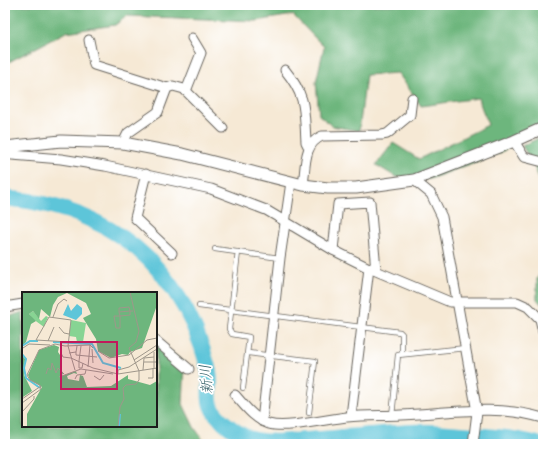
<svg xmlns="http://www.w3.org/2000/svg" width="548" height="449" font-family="'Gochi Hand','Klee One',sans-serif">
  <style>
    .forest { fill: #6db67d; stroke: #44694c }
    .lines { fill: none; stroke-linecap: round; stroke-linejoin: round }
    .river { stroke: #5dc5d9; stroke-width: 16 }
    .service-casing { stroke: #68645d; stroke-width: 6 }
    .minor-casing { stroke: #68645d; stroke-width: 11 }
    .tertiary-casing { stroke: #68645d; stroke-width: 13 }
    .service { stroke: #fff; stroke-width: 4.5 }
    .minor { stroke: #fff; stroke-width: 9 }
    .tertiary { stroke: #fff; stroke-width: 11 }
    .labels { text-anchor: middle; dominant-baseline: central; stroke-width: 3.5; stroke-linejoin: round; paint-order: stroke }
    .water-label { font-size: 15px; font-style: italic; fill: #366068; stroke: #fff }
    .inset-river { fill: none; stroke: #5dc5d9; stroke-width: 2 }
    .inset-road { fill: none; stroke: #9f978b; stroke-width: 1 }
    .view { fill: #c2185b; fill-opacity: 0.15; stroke: #c2185b; stroke-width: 2 }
    .inset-edge { fill: none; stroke: #1c1c1c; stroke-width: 2 }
  </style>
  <rect width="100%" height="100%" fill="#fff"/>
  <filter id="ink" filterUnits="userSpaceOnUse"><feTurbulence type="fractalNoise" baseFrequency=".025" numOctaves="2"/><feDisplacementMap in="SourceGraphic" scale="8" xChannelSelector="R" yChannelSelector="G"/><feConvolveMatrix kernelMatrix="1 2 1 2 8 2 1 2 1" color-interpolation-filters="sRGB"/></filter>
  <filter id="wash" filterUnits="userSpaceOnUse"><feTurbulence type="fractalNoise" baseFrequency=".012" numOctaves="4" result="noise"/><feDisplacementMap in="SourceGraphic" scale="16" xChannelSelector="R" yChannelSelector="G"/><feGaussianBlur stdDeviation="0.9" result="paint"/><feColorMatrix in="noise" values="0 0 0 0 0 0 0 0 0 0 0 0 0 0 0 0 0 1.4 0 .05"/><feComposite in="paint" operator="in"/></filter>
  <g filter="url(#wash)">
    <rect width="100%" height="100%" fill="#f6e9d5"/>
    <g class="forest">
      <polygon points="5,5 543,5 543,125 500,153 430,179 396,177 376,165 393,143 419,159 488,125 478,98 421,106 398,73 366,75 359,131 332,126 319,115 316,82 324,47 293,15 256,21 127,16 115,25 66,32 5,64"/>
      <polygon points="543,136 543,189 533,163 522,146"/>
      <polygon points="543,268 543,306 537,299 537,279"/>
      <polygon points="23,312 23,426 156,426 156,342 185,363 183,404 194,427 206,444 5,444 5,318"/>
    </g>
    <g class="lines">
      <path class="river" d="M5,198C111,208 180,264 208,367C215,391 199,403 226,424C232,429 241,435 248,438C266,444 286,441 305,440C340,438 376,434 411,432C436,431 461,434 485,436C505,438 517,438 537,444"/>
    </g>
  </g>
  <g filter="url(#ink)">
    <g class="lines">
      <g class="service-casing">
        <g id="service">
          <polyline points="215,249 280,258"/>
          <polyline points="238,252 229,329 232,334 249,337 243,388"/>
          <polyline points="199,306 400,332 402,334 402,354"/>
          <polyline points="248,353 315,361 309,413"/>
          <polyline points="392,416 398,355 466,348"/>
        </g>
      </g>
      <g class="minor-casing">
        <g id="minor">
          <polyline points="89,40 94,65 167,88"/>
          <path d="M285,70C307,97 304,110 306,142L308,146"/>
          <polyline points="186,91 201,53 192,38"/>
          <polyline points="514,141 524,157 543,162"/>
          <polyline points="123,143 128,133 158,112 167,88 173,86 184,89 223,128"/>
          <polyline points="5,152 12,155 61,159 105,166 211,189 266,210 333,250 369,268 450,302 517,302 528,307 540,319 543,332"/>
          <polyline points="146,174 135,218 172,253"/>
          <polyline points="414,180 431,194 442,217 477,412 473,444"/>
          <path d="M303,185C306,166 303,144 322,136L382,135L387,134L410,115L412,98"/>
          <polyline points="333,250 338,204 370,202 376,270"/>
          <polyline points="5,307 23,304"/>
          <polyline points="156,341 189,369"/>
          <path d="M235,395C245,406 254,419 269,424C287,429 326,419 347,417C365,415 383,416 401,415C447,413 498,404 543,418"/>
          <polyline points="351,416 369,268"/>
          <polyline points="262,421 280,258 291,182"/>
        </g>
      </g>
      <g class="tertiary-casing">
        <polyline id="tertiary" points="5,147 61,141 123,143 182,154 303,185 328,188 356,188 414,180 514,141 543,128"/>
      </g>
      <use href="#service" class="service"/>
      <use href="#minor" class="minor"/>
      <use href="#tertiary" class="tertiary"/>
    </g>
  </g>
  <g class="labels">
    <g class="water-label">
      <text transform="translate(208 379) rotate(-95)">新川</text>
    </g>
  </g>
  <g transform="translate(22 292)">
    <rect width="135" height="135" fill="#f6e9d5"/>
    <path d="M11,19L19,29L24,24L26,25L22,35L11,27L7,22ZM49,28L64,31L61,50H55L54,45L47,44Z" fill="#87d493"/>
    <path d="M0,0H135V13L120,56L108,60L106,63L100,62L89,66L76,59L74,47L61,26L69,22L64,11L45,1L36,5L31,13L28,25L19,17L17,27L11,19L7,22L14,29L9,32L4,50L0,54ZM32,53L37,55L36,60L40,66L39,76L41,82L37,85L54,79L55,82L52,81L45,84L46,87L57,89L58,83L61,84L65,95L89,94L106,83V87L128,93L135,89V135H5V122L20,95L8,88L6,83L17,58ZM0,63L3,67L2,83L10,99L1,105Z" fill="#6db67d"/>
    <path d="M46,12L49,19L55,12L60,16V22L54,28L41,23Z" fill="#5dc5d9"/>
    <path class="inset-river" d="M31,50L70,52L81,71L99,76M0,54L8,49H16M0,62L4,67L2,76L4,86L18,96M97,134L98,122"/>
    <path class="inset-road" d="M97,20L98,24V36H94L92,24H98L108,23V19L107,15L97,16V20L108,19H111M31,25L36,12L42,7L45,9M37,35L42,41L47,42M14,48L27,25L49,28L46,54L53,78M14,48L47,50M26,49L32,35M1,56L7,52L28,53M70,57L71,71M76,59L87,66L107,63L125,48L135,46M54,60V63L75,65M39,61L41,65L49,66L71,76L96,82V78L107,75L135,57M47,61L54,60L55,54M112,68L135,53M57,69L59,54M57,69V76H60L61,71M122,70H135M66,75L68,53M132,76V60M121,78L122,66L132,65M24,82L26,76L29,78L30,71L34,81L36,76L42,82M96,82L135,76M72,84L78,88L82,83M37,85L59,77L91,82M126,86H131V76M53,87L55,83L63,82L64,78M0,107L19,94M0,111L19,97L18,93L8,88L5,83L17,58L33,52L43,54L68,53L71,56M0,120L12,107V104M96,135L98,115L102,107L101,96L104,93L114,92L117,88V79L107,56L114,50L117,39L108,0"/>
    <path class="view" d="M39,50H95V97H39Z"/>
    <rect width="135" height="135" class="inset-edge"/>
  </g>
  <rect width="548" height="449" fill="none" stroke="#fff" stroke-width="20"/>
</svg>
